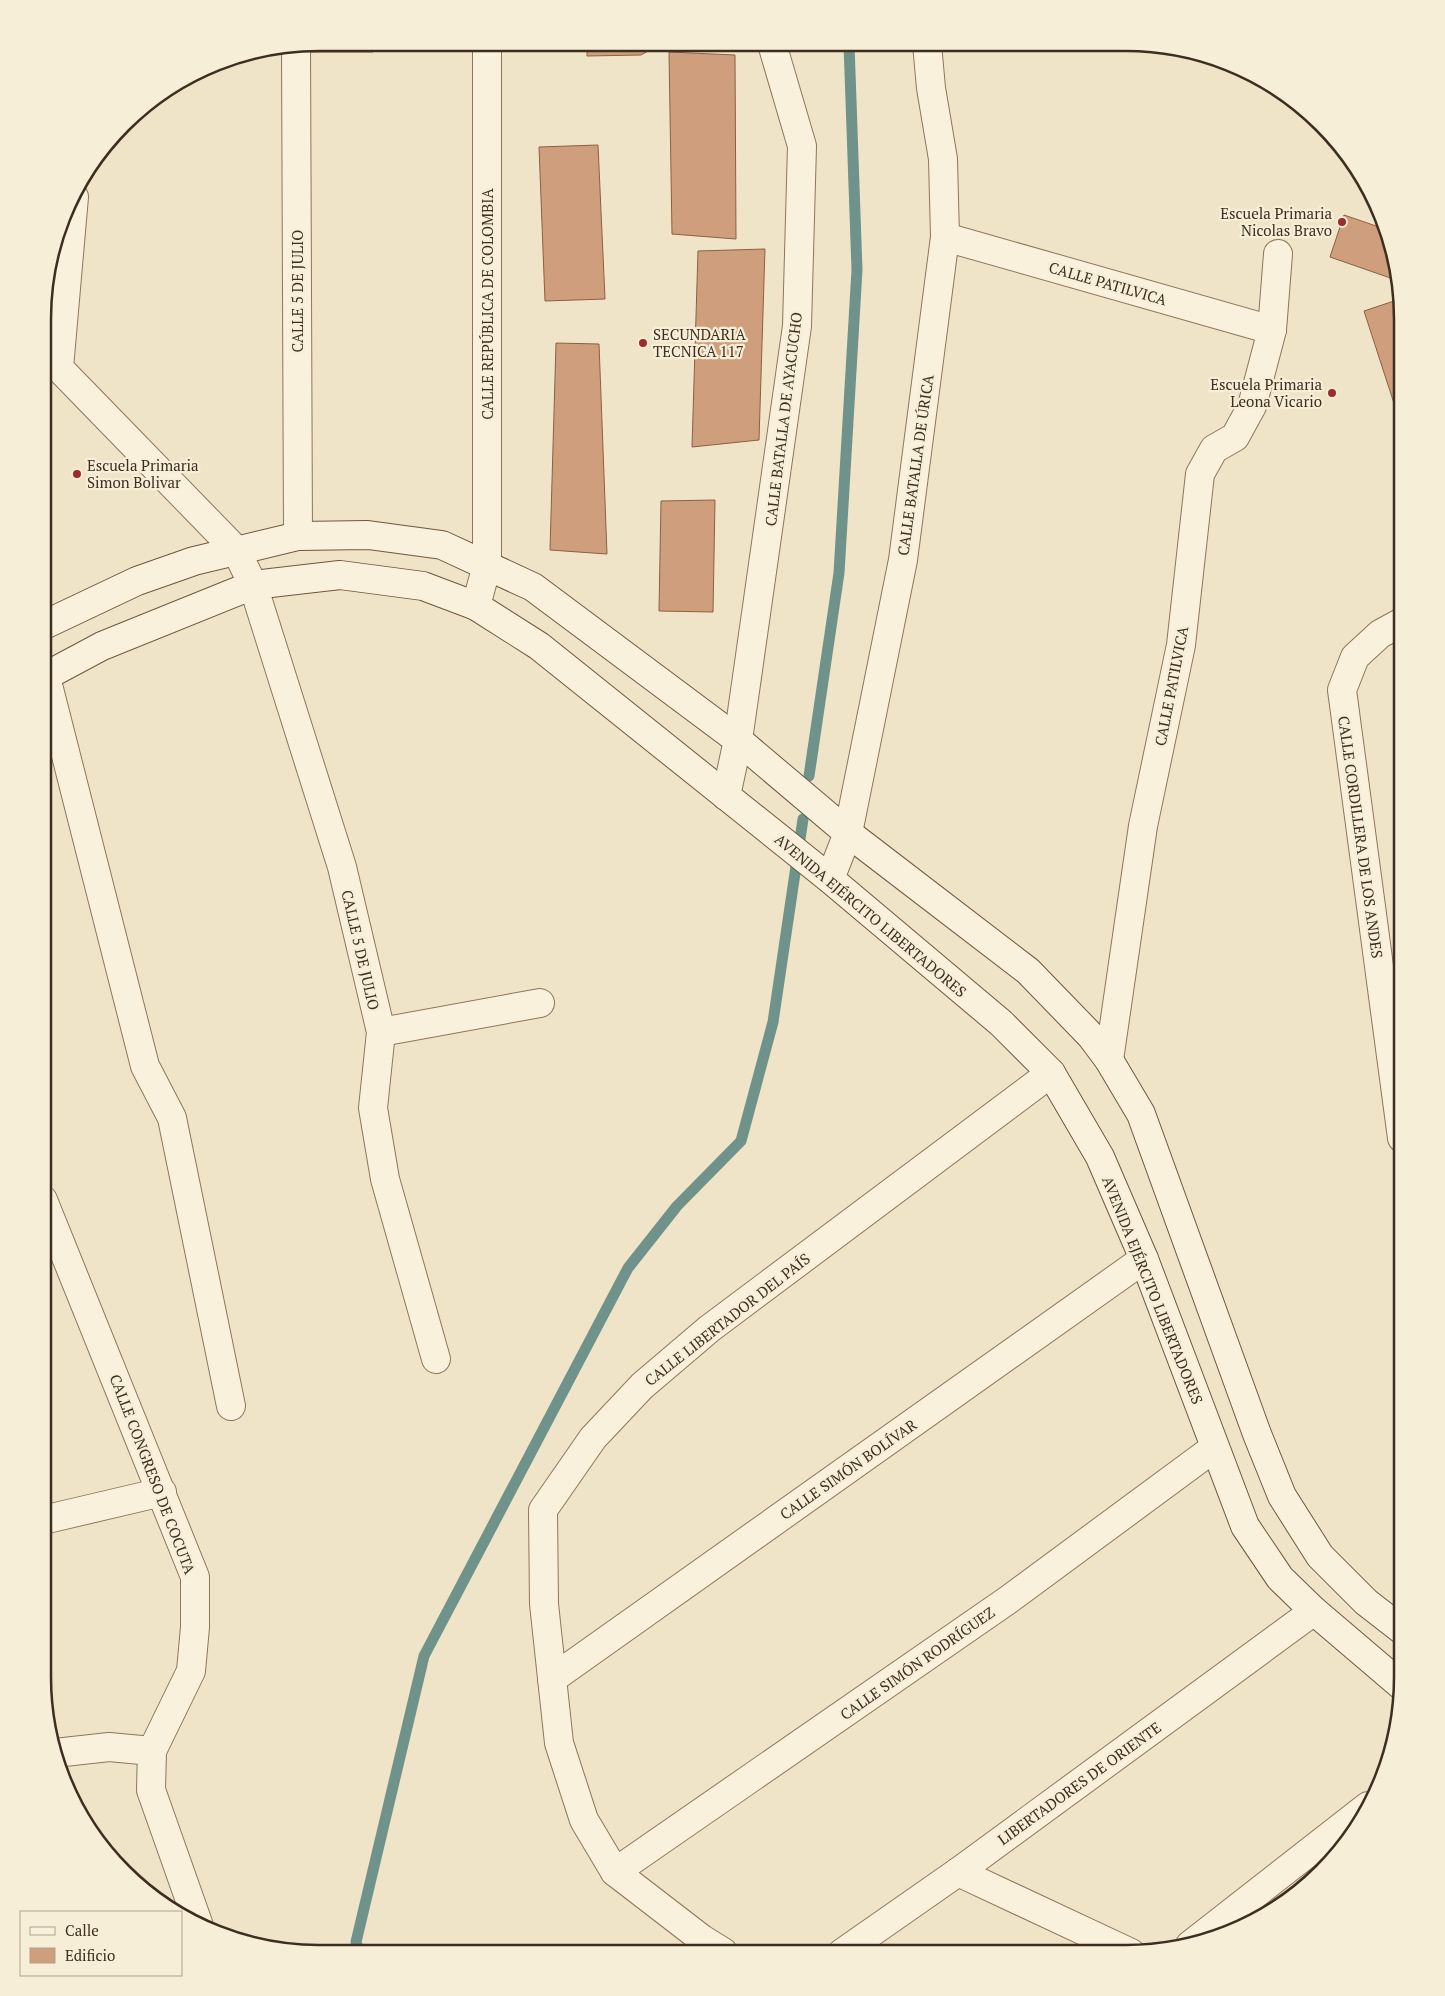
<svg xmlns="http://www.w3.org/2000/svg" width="1445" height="1996" font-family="'PT Serif',serif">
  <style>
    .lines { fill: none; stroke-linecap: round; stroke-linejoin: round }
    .stream { stroke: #6f938a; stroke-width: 11 }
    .building { fill: #cf9f7d; stroke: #8d5f41 }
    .street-casing { stroke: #8d765c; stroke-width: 30 }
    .secondary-casing { stroke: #6f573f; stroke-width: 30 }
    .street { stroke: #faf1dc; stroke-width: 28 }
    .secondary { stroke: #faf1dc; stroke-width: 28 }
    .poi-dot { fill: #9e2a2b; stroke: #f7eed8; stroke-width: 2 }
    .labels { text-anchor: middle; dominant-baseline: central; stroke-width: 4.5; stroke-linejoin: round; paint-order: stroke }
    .poi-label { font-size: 15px; fill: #3d2e20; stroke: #f7eed8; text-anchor: end }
    .street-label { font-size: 15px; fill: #3d2e20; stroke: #f7eed8 }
    .rim { fill: none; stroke: #3d2e20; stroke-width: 2.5 }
  </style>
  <rect width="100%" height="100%" fill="#f0e4c8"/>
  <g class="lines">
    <g class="stream">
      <polyline points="809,776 839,573 857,270 849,44"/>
      <polyline points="359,1951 356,1942 424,1656 628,1268 677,1206 741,1141 773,1022 803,819"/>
    </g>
  </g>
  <g class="building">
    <polygon points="320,42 373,43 373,52 303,52 303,45"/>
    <polygon points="587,43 662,43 641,55 587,56"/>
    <polygon points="669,52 735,55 736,239 672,234"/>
    <polygon points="598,145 605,299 545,301 539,147"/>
    <polygon points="1344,215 1385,229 1397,265 1399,281 1330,257"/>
    <polygon points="765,249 759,440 692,447 698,251"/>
    <polygon points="1400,299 1402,319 1402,428 1364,311"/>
    <polygon points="556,343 599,344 607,554 550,550"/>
    <polygon points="715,500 713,612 659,611 661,501"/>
  </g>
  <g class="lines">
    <g class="street-casing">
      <g id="street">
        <polyline points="296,46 298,536"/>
        <polyline points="74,197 59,368 236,550 253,585 342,867 381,1032 373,1108 385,1179 436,1359"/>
        <polyline points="945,237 1272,330"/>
        <polyline points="476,606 487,565 487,43"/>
        <polyline points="46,677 145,1066 172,1118 231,1406"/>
        <polyline points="726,796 738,740 797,326 802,146 772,44"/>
        <polyline points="830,879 848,833 903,560 945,237 943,159 931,88 927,44"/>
        <polyline points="381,1032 540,1003"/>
        <polyline points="1109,1060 1143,826 1181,645 1200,474 1214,449 1235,437 1252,406 1272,330 1278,254"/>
        <polyline points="1402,1138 1342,690 1355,657 1380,634 1402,622"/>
        <polyline points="43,1200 195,1577 195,1627 191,1671 152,1751 151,1790 198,1923"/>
        <polyline points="43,1520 162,1492"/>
        <polyline points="552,1679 1144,1259"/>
        <polyline points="55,1753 109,1747 152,1751"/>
        <polyline points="615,1872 1008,1600 1214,1448"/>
        <polyline points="958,1872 1131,1953"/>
        <polyline points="1190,1945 1368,1806"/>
        <polyline points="723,1952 702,1939 615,1872 584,1820 559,1743 544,1604 543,1510 593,1438 642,1386 709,1329 1051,1073"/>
        <polyline points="842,1953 958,1872 1314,1611"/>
      </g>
    </g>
    <g class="secondary-casing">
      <g id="secondary">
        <polyline points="44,625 137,581 194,561 298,536 368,535 442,545 533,587 738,740 848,833 1028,971 1091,1036 1109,1060 1141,1114 1257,1434 1282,1496 1320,1556 1366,1602 1402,1630"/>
        <polyline points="44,677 102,646 253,585 340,575 423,586 476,606 539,646 830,879 1001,1023 1051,1073 1100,1157 1144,1259 1245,1526 1280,1578 1314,1611 1402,1686"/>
      </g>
    </g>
    <use href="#street" class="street"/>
    <use href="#secondary" class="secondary"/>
  </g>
  <g class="poi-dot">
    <circle cx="1342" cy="222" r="5"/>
    <circle cx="643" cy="343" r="5"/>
    <circle cx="1332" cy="393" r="5"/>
    <circle cx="77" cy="474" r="5"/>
  </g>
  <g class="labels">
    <g class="poi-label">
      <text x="1332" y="213">Escuela Primaria<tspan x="1332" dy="17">Nicolas Bravo</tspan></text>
      <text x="653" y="334" text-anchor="start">SECUNDARIA<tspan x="653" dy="17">TECNICA 117</tspan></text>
      <text x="1322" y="384">Escuela Primaria<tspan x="1322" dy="17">Leona Vicario</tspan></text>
      <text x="87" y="465" text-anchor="start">Escuela Primaria<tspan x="87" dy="17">Simon Bolivar</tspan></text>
    </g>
    <g class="street-label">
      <text transform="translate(1108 283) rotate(16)">CALLE PATILVICA</text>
      <text transform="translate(297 291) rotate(-90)">CALLE 5 DE JULIO</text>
      <text transform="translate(487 304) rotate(-90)">CALLE REPÚBLICA DE COLOMBIA</text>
      <text transform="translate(783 419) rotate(-83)">CALLE BATALLA DE AYACUCHO</text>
      <text transform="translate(915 465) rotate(-82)">CALLE BATALLA DE ÚRICA</text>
      <text transform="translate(1171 686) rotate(-79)">CALLE PATILVICA</text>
      <text transform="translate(1361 837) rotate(82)">CALLE CORDILLERA DE LOS ANDES</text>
      <text transform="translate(871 915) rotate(40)">AVENIDA EJÉRCITO LIBERTADORES</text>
      <text transform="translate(361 950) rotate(77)">CALLE 5 DE JULIO</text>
      <text transform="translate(1153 1290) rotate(68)">AVENIDA EJÉRCITO LIBERTADORES</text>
      <text transform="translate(727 1319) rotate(-38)">CALLE LIBERTADOR DEL PAÍS</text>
      <text transform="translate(848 1469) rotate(-35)">CALLE SIMÓN BOLÍVAR</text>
      <text transform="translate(153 1474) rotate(69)">CALLE CONGRESO DE COCUTA</text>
      <text transform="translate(917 1663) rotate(-35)">CALLE SIMÓN RODRÍGUEZ</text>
      <text transform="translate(1079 1783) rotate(-36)">LIBERTADORES DE ORIENTE</text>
    </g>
  </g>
  <path d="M0 0H1445V1996H0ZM319 51H1126A268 268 0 0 1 1394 319V1677A268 268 0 0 1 1126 1945H319A268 268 0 0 1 51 1677V319A268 268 0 0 1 319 51Z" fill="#f7eed8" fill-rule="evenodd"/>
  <path class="rim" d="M319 51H1126A268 268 0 0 1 1394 319V1677A268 268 0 0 1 1126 1945H319A268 268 0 0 1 51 1677V319A268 268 0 0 1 319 51Z"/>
  <rect x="20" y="1911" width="162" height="65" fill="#f7eed8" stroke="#ada18e"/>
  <rect x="30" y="1927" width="25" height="8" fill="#faf1dc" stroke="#ada18e"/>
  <text x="65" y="1936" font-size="15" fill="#3d2e20">Calle</text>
  <rect x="30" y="1948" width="25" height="15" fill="#cf9f7d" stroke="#ada18e"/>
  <text x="65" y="1961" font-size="15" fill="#3d2e20">Edificio</text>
</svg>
